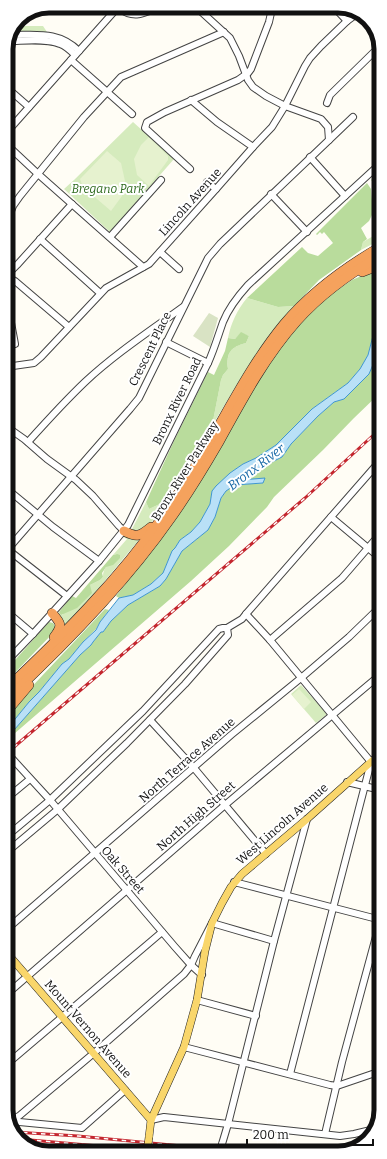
<svg xmlns="http://www.w3.org/2000/svg" width="387" height="1159" font-family="Bitter,serif">
  <style>
    .green { fill: #d5ebbd }
    .forest { fill: #b9dc9c }
    .cemetery { fill: #d9e3c4 }
    .pitch { fill: #e6f2cf }
    .water { fill: #b9e0f7; stroke: #3f96cf }
    .lines { fill: none; stroke-linecap: round; stroke-linejoin: round }
    .minor-casing { stroke: #444; stroke-width: 8 }
    .major-casing { stroke: #222; stroke-width: 8 }
    .highway-casing { stroke: #222; stroke-width: 10 }
    .minor { stroke: #fff; stroke-width: 6 }
    .major { stroke: #f9d66b; stroke-width: 7 }
    .highway { stroke: #f5a25d; stroke-width: 9 }
    .rail-casing { stroke: #c4262e; stroke-width: 3 }
    .rail { stroke: #fff; stroke-width: 1.5; stroke-dasharray: 4.5; stroke-linecap: butt }
    .minor-bridge-casing { stroke: #444; stroke-width: 8; stroke-linecap: butt }
    .major-bridge-casing { stroke: #222; stroke-width: 8; stroke-linecap: butt }
    .minor-bridge { stroke: #fff; stroke-width: 6 }
    .major-bridge { stroke: #f9d66b; stroke-width: 7 }
    .labels { text-anchor: middle; dominant-baseline: central; stroke-width: 4; stroke-linejoin: round; paint-order: stroke }
    .park-label { font-size: 12px; font-style: italic; fill: #2f6b1f; stroke: #fff }
    .street-label { font-size: 12px; fill: #111; stroke: #fff }
    .water-label { font-size: 13px; font-style: italic; fill: #1768a6; stroke: #fff }
    .rim { fill: none; stroke: #111; stroke-width: 5 }
  </style>
  <rect width="100%" height="100%" fill="#fffdf5"/>
  <g class="green">
    <polygon points="15,26 43,26 47,32 13,31"/>
    <polygon points="133,122 174,159 110,232 64,189 74,180"/>
    <polygon points="380,232 380,240 361,250 363,242"/>
    <path d="M247,298L278,307L294,306C261,342 237,384 212,426L221,380L223,375L228,369C226,352 231,347 246,343L249,336L241,333L235,339L228,338C231,323 237,310 247,298Z"/>
    <polygon points="146,502 149,509 164,502 153,520 145,530 131,531"/>
    <path d="M125,535H143L93,595L64,626L58,614L59,612L62,615L90,585L100,580L103,577C102,568 112,560 117,554L113,555L127,539L123,537Z"/>
    <polygon points="301,685 327,714 316,723 291,694"/>
  </g>
  <g class="forest">
    <path d="M380,171V209C373,198 384,193 371,180Z"/>
    <polygon points="367,183 371,189 373,213 369,221 361,228 367,239 363,242 361,250 319,280 294,306 278,307 247,298 302,247 308,253 318,256 333,243 324,232 322,234 320,232 317,235 316,234"/>
    <polygon points="380,268 380,323 374,332 368,355 360,369 348,383 312,409 276,445 256,458 243,464 230,473 212,491 210,504 200,522 191,532 180,540 175,548 172,551 163,573 151,584 133,595 119,598 116,596 162,537 280,347 305,317 330,295 352,280"/>
    <path d="M241,332L249,336L246,343C231,347 226,352 228,369L223,375L221,380L212,426L164,502L149,509L146,502L174,441L208,372L214,375L225,351L228,338L235,339Z"/>
    <polygon points="380,348 380,393 354,418 323,450 274,497 267,507 229,546 191,581 7,740 7,738 80,655 91,645 93,642 101,632 103,632 111,621 128,605 160,586 166,579 182,551 208,530 215,517 221,498 226,491 235,485 263,483 240,481 244,475 257,469 262,467 282,457 291,444 318,416 334,402 344,399 369,374"/>
    <polygon points="117,554 120,555 120,558 113,565 106,567 102,573 103,577 100,580 90,585 92,593 77,608 61,615 59,612 72,596 76,598 113,555"/>
    <polygon points="105,609 109,610 100,622 96,629 83,642 69,659 62,664 39,692 29,702 7,729 7,716 25,694"/>
    <polygon points="49,622 53,623 55,626 54,632 7,681 7,669"/>
  </g>
  <polygon class="cemetery" points="209,313 218,318 210,347 193,336"/>
  <g class="pitch">
    <polygon points="149,137 168,156 168,160 149,186 137,175 134,159 141,145"/>
    <polygon points="107,151 121,163 125,181 122,196 111,211 83,187 80,179"/>
    <polygon points="299,689 311,702 304,709 292,695"/>
  </g>
  <polygon class="water" points="380,323 380,348 369,374 344,399 334,402 318,416 291,444 282,457 262,467 257,469 245,475 241,480 265,478 263,483 235,485 226,491 221,498 215,517 208,530 182,551 166,579 160,586 128,605 111,621 103,632 101,632 93,642 91,645 80,655 7,738 7,729 29,702 39,692 62,664 69,659 83,642 96,630 100,622 119,598 133,595 151,584 163,573 172,551 175,548 180,540 191,532 200,522 210,504 212,491 216,486 230,473 243,464 256,458 276,445 312,409 348,383 360,369 368,355 374,332"/>
  <g class="lines">
    <g class="minor-casing">
      <g id="minor">
        <polyline points="333,6 347,21"/>
        <path d="M118,8C135,20 144,13 161,6"/>
        <path d="M11,35C38,35 59,31 79,51"/>
        <path d="M9,41C23,41 46,38 60,44C66,46 71,51 75,55"/>
        <polyline points="71,60 132,114"/>
        <polyline points="6,87 29,107"/>
        <polyline points="191,100 217,122 253,147"/>
        <polyline points="327,103 330,95 376,50 377,35 378,35"/>
        <polyline points="6,133 119,6"/>
        <polyline points="329,140 353,117"/>
        <polyline points="6,144 38,174 143,267"/>
        <polyline points="310,157 345,196"/>
        <polyline points="190,169 145,128 147,122 165,112 238,80 248,73 251,69 269,22 271,13 267,6"/>
        <polyline points="207,182 216,189"/>
        <polyline points="271,194 307,232"/>
        <polyline points="6,224 13,206 20,196 84,117 121,77 224,32"/>
        <polyline points="110,237 161,180"/>
        <polyline points="40,239 100,293"/>
        <polyline points="160,252 179,269"/>
        <polyline points="6,276 17,265 72,204"/>
        <polyline points="6,276 15,281 69,327"/>
        <polyline points="6,296 15,344"/>
        <polyline points="166,342 208,363"/>
        <polyline points="6,367 34,363 41,357 106,288 149,264 216,189 253,147 272,127 285,106 305,66 310,58 321,46 347,21 358,13"/>
        <polyline points="7,427 24,439 47,459 76,480 93,496 119,526 124,531"/>
        <path d="M28,442C46,422 65,401 85,382C115,354 150,331 183,307"/>
        <polyline points="7,489 53,527 99,561"/>
        <polyline points="331,517 380,558"/>
        <polyline points="7,549 67,596"/>
        <polyline points="7,550 130,409 139,398 208,258 220,244 329,140 328,127 321,119 285,106 266,96 253,87 248,80 239,56 230,38 195,6"/>
        <polyline points="7,612 33,634"/>
        <polyline points="246,614 270,640 371,762 290,1074"/>
        <polyline points="270,640 342,578 380,534"/>
        <path d="M7,661L33,634L99,561L128,525L208,363C214,350 218,336 223,322C229,307 238,296 248,285L380,164"/>
        <polyline points="150,720 194,768 266,854"/>
        <polyline points="7,753 50,800 175,947 191,965 202,975"/>
        <polyline points="347,782 381,790"/>
        <polyline points="7,798 30,779"/>
        <polyline points="7,836 50,800 143,711 219,629 223,628 227,628 242,619 246,614 380,461"/>
        <polyline points="7,852 57,810 127,743 185,684 228,635 227,628"/>
        <polyline points="234,882 381,920"/>
        <polyline points="7,929 231,735 301,678 349,637 380,607"/>
        <polyline points="7,994 225,805 380,675"/>
        <polyline points="197,1000 256,1016"/>
        <polyline points="184,1047 330,1085 337,1086 381,1071"/>
        <polyline points="7,1064 162,932"/>
        <polyline points="151,1120 164,1117 340,1136 354,1134 375,1129"/>
        <polyline points="9,1121 19,1116 94,1053 184,974 191,965 195,956 212,923 274,941"/>
        <polyline points="9,1121 82,1128 125,1090"/>
        <polyline points="325,1134 342,1062 381,918"/>
        <polyline points="222,1144 228,1124 274,941 307,819"/>
      </g>
    </g>
    <g class="major-casing">
      <g id="major">
        <polyline points="7,953 151,1120"/>
        <polyline points="149,1137 151,1120 184,1047 197,1000 205,951 212,923 222,903 231,887 242,874 307,819 381,753"/>
      </g>
    </g>
    <g class="highway-casing">
      <g id="highway">
        <polyline points="362,272 380,265"/>
        <path d="M124,531C137,538 140,536 151,527"/>
        <path d="M52,613C61,623 63,625 54,637"/>
        <path d="M7,688C63,635 119,579 163,516C182,489 198,462 214,434C236,396 256,358 284,324C311,292 344,268 380,247"/>
        <path d="M7,699C65,645 125,584 171,518C188,494 204,468 219,442C242,400 265,357 297,321C321,294 349,274 380,256"/>
        <polyline points="7,711 29,685"/>
      </g>
    </g>
    <use href="#minor" class="minor"/>
    <use href="#major" class="major"/>
    <use href="#highway" class="highway"/>
    <g class="rail-casing">
      <g id="rail">
        <polyline points="7,753 305,498 380,429"/>
        <polyline points="14,1132 78,1136 244,1152"/>
        <polyline points="19,1139 167,1152"/>
      </g>
    </g>
    <use href="#rail" class="rail"/>
    <g class="minor-bridge-casing">
      <polyline id="minor-bridge" points="220,1152 222,1144"/>
    </g>
    <g class="major-bridge-casing">
      <polyline id="major-bridge" points="147,1152 149,1137"/>
    </g>
    <use href="#minor-bridge" class="minor-bridge"/>
    <use href="#major-bridge" class="major-bridge"/>
  </g>
  <g class="labels">
    <g class="park-label">
      <text x="108" y="189">Bregano Park</text>
    </g>
    <g class="street-label">
      <text transform="translate(190 202) rotate(-48)">Lincoln Avenue</text>
      <text transform="translate(150 349) rotate(-64)">Crescent Place</text>
      <text transform="translate(177 401) rotate(-64)">Bronx River Road</text>
      <text transform="translate(185 471) rotate(-58)">Bronx River Parkway</text>
      <text transform="translate(187 760) rotate(-41)">North Terrace Avenue</text>
      <text transform="translate(196 816) rotate(-41)">North High Street</text>
      <text transform="translate(282 824) rotate(-41)">West Lincoln Avenue</text>
      <text transform="translate(123 870) rotate(49)">Oak Street</text>
      <text transform="translate(88 1029) rotate(49)">Mount Vernon Avenue</text>
    </g>
    <g class="water-label">
      <text transform="translate(256 467) rotate(-37)">Bronx River</text>
    </g>
  </g>
  <path d="M0 0H387V1159H0ZM49 13H338A36 36 0 0 1 374 49V1110A36 36 0 0 1 338 1146H49A36 36 0 0 1 13 1110V49A36 36 0 0 1 49 13Z" fill="#fff" fill-rule="evenodd"/>
  <path class="rim" d="M49 13H338A36 36 0 0 1 374 49V1110A36 36 0 0 1 338 1146H49A36 36 0 0 1 13 1110V49A36 36 0 0 1 49 13Z"/>
  <path d="M247 1139v6h126v-6" fill="none" stroke="#111111" stroke-width="2"/>
  <text x="253" y="1139" font-size="12" fill="#111111" stroke="#ffffff" stroke-width="3" paint-order="stroke">200 m</text>
</svg>
